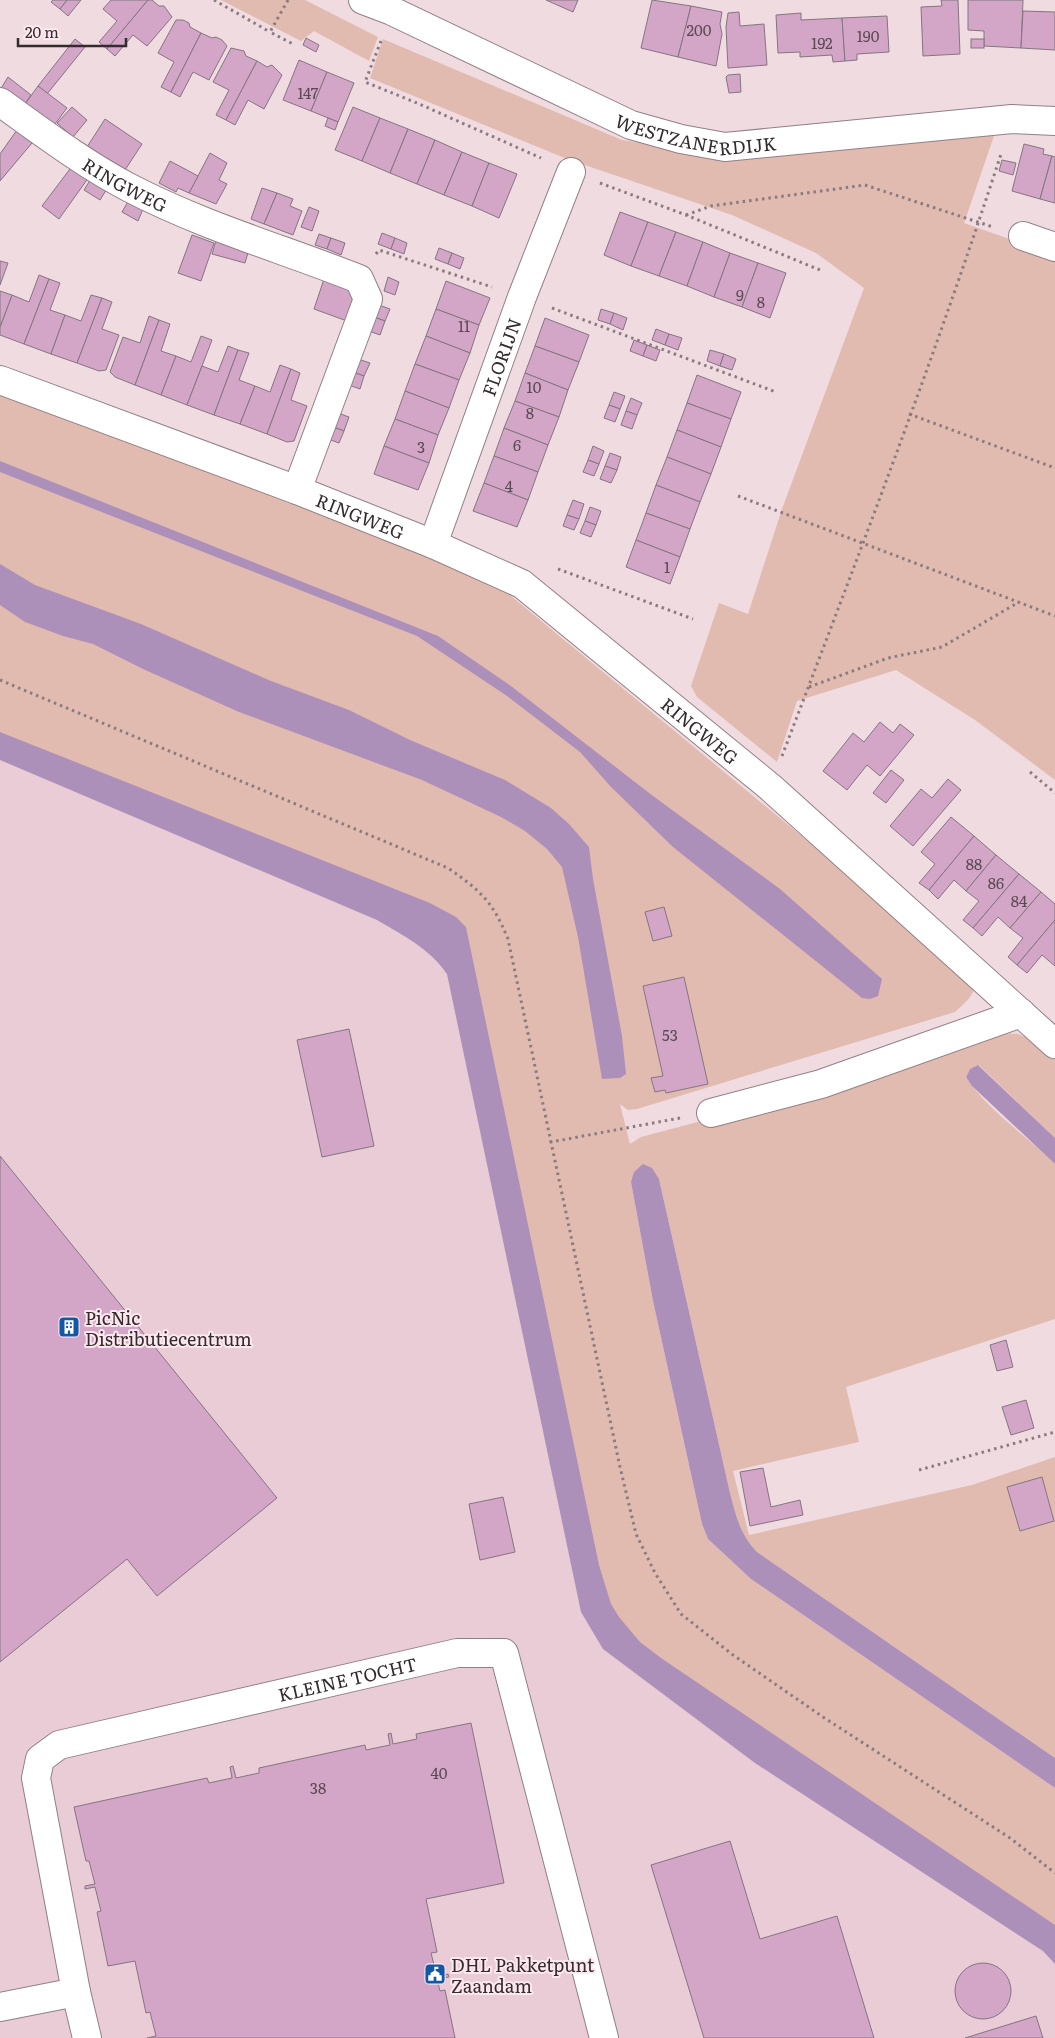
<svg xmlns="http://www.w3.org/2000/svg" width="1055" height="2038" font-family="Literata,serif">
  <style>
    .built { fill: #e9ccd5 }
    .green { fill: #e1bbb0 }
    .water { fill: #ad90b9 }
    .building { fill: #d3a6c7; stroke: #847580 }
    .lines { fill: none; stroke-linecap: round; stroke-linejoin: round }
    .minor-casing { stroke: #927f85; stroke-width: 30 }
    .path { stroke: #897b7f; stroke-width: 3; stroke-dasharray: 2.5 4; stroke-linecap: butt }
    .minor { stroke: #fff; stroke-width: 28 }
    .labels { text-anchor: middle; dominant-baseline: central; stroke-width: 4; stroke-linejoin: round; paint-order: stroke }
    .number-label { font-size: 15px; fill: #5b4a54 }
    .street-label { font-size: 18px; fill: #332b2e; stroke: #fde8ef }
    .poi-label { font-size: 18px; fill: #332b2e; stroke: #fde8ef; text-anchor: start }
  </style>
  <rect width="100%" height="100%" fill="#f0dbe1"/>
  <polygon class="built" points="0,701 502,866 714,1650 1055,1937 1055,2038 0,2038"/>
  <g class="green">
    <polygon points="221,0 305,0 378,37 369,61 314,31 301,41"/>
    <polygon points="383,39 622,140 667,147 995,133 964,223 1055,255 1055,780 975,720 896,670 797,701 777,762 697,697 691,686 719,603 748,614 782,509 864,288 816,253 732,215 567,159 370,78"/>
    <path d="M0,392L387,535L499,586L953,961L976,983C973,997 965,1003 955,1012L637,1109L628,1110L620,1104L630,1144L641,1137L819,1090L988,1032L1018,1034L1050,1048L1055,1053V1138L979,1065L970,1069L966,1077C988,1111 1026,1135 1055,1164V1319L846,1387L859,1442L733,1471L749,1535L972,1485L1055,1457V1758L757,1552C740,1534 736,1516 730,1493L659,1179L631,1182L653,1301L702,1524L708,1539L751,1579L1055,1788V1943L602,1628L446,931L0,751Z"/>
  </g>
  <g class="water">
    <polygon points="0,461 438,636 511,686 653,796 780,889 882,979 878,996 870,999 862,998 673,847 611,787 580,752 507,696 417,636 0,472"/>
    <polygon points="0,564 35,585 141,624 271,681 349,710 410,740 505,780 551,808 569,824 589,847 593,879 622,1036 626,1074 620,1078 602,1079 578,937 562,867 547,849 525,831 501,817 422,780 239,712 143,669 93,644 63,636 25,622 0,605"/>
    <path d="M0,732L430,903L456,917L466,927L599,1565L611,1604L619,1617L640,1642L661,1658L1055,1925V1964L1043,1951L755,1763L603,1649L581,1612L447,974C429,948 404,936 377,920L0,760Z"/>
    <polygon points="978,1065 1055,1138 1055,1164 972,1086 966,1077 970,1069"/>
    <path d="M643,1164L652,1168L659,1179L730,1493C736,1516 740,1534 757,1552L1055,1758V1788L751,1579L708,1539L702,1524L653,1301L631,1182L634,1172Z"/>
  </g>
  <g class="building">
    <polygon points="53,0 67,0 60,9 51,2"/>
    <polygon points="67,0 81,0 68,16 60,9"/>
    <polygon points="111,0 148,0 107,49 99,42 117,21 103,9"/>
    <polygon points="148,0 152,0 159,6 164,6 172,17 147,46 133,35 115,56 107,49"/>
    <polygon points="546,0 578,0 573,12"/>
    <polygon points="652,0 691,6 678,57 641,48"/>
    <polygon points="941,0 958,0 960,54 923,56 921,7 942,6"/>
    <polygon points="968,0 1023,0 1021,48 984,46 984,31 968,30"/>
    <polygon points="691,6 722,12 720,24 722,34 716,66 678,57"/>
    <polygon points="1023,11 1055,12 1055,50 1021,48"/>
    <polygon points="739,12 740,26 764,24 767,65 728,68 726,27 728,13"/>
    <polygon points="801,13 801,20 842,18 845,61 833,62 832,55 800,57 800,52 778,53 776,15"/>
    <polygon points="887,16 889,52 857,54 857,60 845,61 842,18"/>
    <polygon points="176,20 183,20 189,23 190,27 201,33 171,92 161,87 174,62 158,53"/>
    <polygon points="201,33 212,38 216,37 222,40 227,46 209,80 193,72 180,97 171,92"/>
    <polygon points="306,38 319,45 316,52 303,45"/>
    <polygon points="75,39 85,47 47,94 38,86"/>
    <rect x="971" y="39" width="13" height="9"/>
    <polygon points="231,48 244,51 246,56 257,61 226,120 216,115 229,90 213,82"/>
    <polygon points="299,60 327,72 311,111 283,100"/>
    <polygon points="257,61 267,67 272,65 282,75 264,109 248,100 235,125 226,120"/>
    <polygon points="327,72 354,83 338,122 311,111"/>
    <polygon points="740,74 741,92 729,93 726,77 728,75"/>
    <polygon points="8,77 31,95 23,107 0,90"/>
    <polygon points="38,86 67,108 52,128 23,107"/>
    <polygon points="72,107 87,120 73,137 57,123"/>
    <polygon points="353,107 380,118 362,161 335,150"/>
    <polygon points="328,118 338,122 335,130 325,126"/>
    <polygon points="380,118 408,129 390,173 362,161"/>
    <polygon points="105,119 142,144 125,170 87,147"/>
    <polygon points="408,129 435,140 417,184 390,173"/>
    <polygon points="17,130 32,143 0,181 0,154"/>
    <polygon points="435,140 462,152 444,195 417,184"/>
    <polygon points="1024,144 1044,149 1043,154 1052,156 1040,199 1012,191"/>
    <polygon points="462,152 489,163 472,206 444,195"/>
    <polygon points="210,153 227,163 219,180 227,184 216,204 189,193"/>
    <polygon points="1052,156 1055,157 1055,203 1040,199"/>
    <polygon points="1002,160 1016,163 1013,175 999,171"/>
    <polygon points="170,161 198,176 189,193 178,188 176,192 159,183"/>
    <polygon points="489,163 517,174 499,218 472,206"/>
    <polygon points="73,165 89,177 59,219 42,206"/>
    <polygon points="92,177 108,187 100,200 84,190"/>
    <polygon points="262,188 277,193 264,224 251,219"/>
    <polygon points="277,193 293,199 290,206 302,211 293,235 264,224"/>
    <polygon points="129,200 143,209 138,221 122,212"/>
    <polygon points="309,207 319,211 312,231 301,227"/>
    <polygon points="620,212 648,222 631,266 604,255"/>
    <polygon points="648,222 676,232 659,276 631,266"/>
    <polygon points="676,232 703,242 687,286 659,276"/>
    <polygon points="382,233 395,238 391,249 378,244"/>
    <polygon points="319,234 331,238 327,249 315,245"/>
    <polygon points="192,235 214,243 201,281 178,273"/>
    <polygon points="217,237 250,246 245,263 212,254"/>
    <polygon points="331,238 345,243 341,255 327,249"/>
    <polygon points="395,238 407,243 404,254 391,249"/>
    <polygon points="703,242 730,253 714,297 687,286"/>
    <polygon points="439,248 452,253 448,264 435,259"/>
    <polygon points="452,253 464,258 460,269 448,264"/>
    <polygon points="730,253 758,263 742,307 714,297"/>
    <polygon points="0,261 8,263 0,285"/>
    <polygon points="758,263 786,273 770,318 742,307"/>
    <polygon points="39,275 49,279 24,344 0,335 0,327 12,295 29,302"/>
    <polygon points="325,276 359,289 347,321 314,309"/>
    <polygon points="388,277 399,282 395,295 384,291"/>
    <polygon points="49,279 60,283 50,310 65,315 51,354 24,344"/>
    <polygon points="446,281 490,298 479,325 436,309"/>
    <polygon points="0,291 12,295 0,327"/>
    <polygon points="91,295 102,298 77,363 51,354 65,315 81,321"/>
    <polygon points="102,298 112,302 102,329 119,335 106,370 99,371 77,363"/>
    <polygon points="379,305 390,309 385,321 374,317"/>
    <polygon points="436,309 479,325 470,353 426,336"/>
    <polygon points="601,309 614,313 610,324 598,320"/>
    <polygon points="614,313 627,318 623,330 610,324"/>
    <polygon points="149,316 159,320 135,385 115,377 110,372 123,337 140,343"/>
    <polygon points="374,317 385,321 380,335 369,331"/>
    <polygon points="545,318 589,335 579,362 535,346"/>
    <polygon points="159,320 170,324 161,351 176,356 161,395 135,385"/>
    <polygon points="656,329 669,334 665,345 652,340"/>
    <polygon points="669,334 682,338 678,350 665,345"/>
    <polygon points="201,336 212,340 187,405 161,395 176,356 191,362"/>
    <polygon points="426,336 470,353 459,380 415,364"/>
    <polygon points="634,340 647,345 643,356 630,351"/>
    <polygon points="647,345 660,350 656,361 643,356"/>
    <polygon points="228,346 238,350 214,415 187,405 202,366 218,372"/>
    <polygon points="535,346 579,362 568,390 525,373"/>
    <polygon points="238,350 249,353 239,380 255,386 240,424 214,415"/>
    <polygon points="710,350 724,354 720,366 707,361"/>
    <polygon points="724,354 736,359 732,370 720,366"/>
    <polygon points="358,359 370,363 364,376 353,372"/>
    <polygon points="415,364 459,380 449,408 405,391"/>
    <polygon points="280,365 291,369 267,434 240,424 255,386 270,392"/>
    <polygon points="291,369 300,373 291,400 307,406 294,441 287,442 267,434"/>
    <polygon points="353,372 364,376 360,389 349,385"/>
    <polygon points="525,373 568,390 559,417 515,401"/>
    <polygon points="697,375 741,392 731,419 687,403"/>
    <polygon points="405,391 449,408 438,435 395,419"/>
    <polygon points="614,392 625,396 620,409 609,405"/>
    <polygon points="631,398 642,403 637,415 626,411"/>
    <polygon points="515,401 559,417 548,445 504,428"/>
    <polygon points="687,403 731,419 721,447 677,430"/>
    <polygon points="609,405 620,409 615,422 604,418"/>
    <polygon points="626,411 637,415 632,429 621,425"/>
    <polygon points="338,413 349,417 344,431 333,427"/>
    <polygon points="395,419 438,435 429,463 384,446"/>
    <polygon points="333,427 344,431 339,443 328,439"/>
    <polygon points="504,428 548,445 538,472 494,456"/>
    <polygon points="677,430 721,447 711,474 667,457"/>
    <polygon points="384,446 429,463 418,490 374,474"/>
    <polygon points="593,446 604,451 599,464 588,460"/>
    <polygon points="610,453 621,457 617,470 605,466"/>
    <polygon points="494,456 538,472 528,500 484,483"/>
    <polygon points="667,457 711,474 700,502 656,485"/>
    <polygon points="588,460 599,464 594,476 583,472"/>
    <polygon points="605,466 617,470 611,483 600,479"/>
    <polygon points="484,483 528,500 517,527 473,511"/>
    <polygon points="656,485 700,502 690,529 646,513"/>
    <polygon points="573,500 584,504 579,519 567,515"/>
    <polygon points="590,507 601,511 596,525 585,521"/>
    <polygon points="646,513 690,529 680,557 636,540"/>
    <polygon points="567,515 579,519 574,530 563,526"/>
    <polygon points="585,521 596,525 591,537 580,533"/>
    <polygon points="636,540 680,557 670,584 626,567"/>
    <polygon points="880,722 893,733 900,724 914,735 880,776 867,765 847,790 823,771 853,733 864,742"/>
    <polygon points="891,770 904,780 886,803 873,793"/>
    <polygon points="948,779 961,790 913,846 890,826 921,789 932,798"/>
    <polygon points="951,817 974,836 929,890 919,883 935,864 921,852"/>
    <polygon points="974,836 996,855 966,891 954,880 938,899 929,890"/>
    <polygon points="996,855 1019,874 973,928 963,920 979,901 966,891"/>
    <polygon points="1019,874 1041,892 1010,928 998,917 982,936 973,928"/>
    <polygon points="1041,892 1055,904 1055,920 1017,965 1008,957 1023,938 1010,928"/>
    <polygon points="664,907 672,936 653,941 645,912"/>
    <polygon points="1055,920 1055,966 1042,955 1027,973 1017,965"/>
    <polygon points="684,977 708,1084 666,1093 665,1090 655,1092 651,1078 663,1076 643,986"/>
    <polygon points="349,1029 374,1146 322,1157 297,1040"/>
    <polygon points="0,1156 277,1498 157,1596 127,1559 0,1662"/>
    <polygon points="1006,1340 1013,1367 997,1371 990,1345"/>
    <polygon points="1026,1400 1034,1428 1011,1435 1002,1407"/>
    <polygon points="763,1468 771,1507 800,1500 803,1515 750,1526 740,1472"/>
    <polygon points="1042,1477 1054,1521 1020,1531 1007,1487"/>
    <polygon points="503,1497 515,1552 480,1560 469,1504"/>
    <polygon points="471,1723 504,1883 426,1899 437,1952 431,1953 437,1977 448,1974 449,1977 437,1979 440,1991 445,1990 455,2038 147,2038 156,2036 150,2012 146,2013 135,1961 108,1966 97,1912 101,1911 95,1887 85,1889 85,1886 95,1884 89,1861 86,1861 74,1807 207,1778 209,1783 232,1778 230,1767 233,1766 236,1778 259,1773 259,1768 365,1745 366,1750 390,1745 388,1734 391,1733 393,1744 417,1739 416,1734"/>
    <polygon points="730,1841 760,1939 837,1916 874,2038 704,2038 651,1865"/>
    <circle cx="983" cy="1991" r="28"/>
    <polygon points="1036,2016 1043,2038 965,2038"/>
  </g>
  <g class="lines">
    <g class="minor-casing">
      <g id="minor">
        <path id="s1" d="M363,0L392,11L631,125L681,139L725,147L1012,119L1055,121"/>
        <path id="s2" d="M0,102C42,132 84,164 130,188C203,226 283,249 359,279L368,299L297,490"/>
        <polyline points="1023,236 1055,247"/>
        <path id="s3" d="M0,380L297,490L433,544L522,584L770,787L1055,1044"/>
        <path id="s4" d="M433,544L522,297L571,172"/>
        <polyline points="711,1113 821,1084 1021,1013"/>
        <polyline points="0,2007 76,1992"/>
        <path id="s5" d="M87,2038L76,1992L36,1778L40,1759L59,1745L457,1653H504L604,2038"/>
      </g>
    </g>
    <g class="path">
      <polyline points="214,0 270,32"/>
      <polyline points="288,0 270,32 293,44"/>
      <polyline points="381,41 365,82 417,103 541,158"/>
      <polyline points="600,183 686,215 820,270"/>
      <polyline points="686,215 711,206 865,185 993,227"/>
      <polyline points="376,254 379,250 492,287"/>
      <polyline points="552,308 776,392"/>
      <polyline points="909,414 1055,468"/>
      <polyline points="738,496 1055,616"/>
      <polyline points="558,569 693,619"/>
      <path d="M0,680L448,868C481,891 493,902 508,939L551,1142"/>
      <polyline points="809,687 888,658 942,647 1019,602"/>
      <path d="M782,756C858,557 935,357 1001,154"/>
      <polyline points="1030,772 1055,793"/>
      <polyline points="680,1118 551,1142 620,1467 636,1534 655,1573 681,1614 733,1655 823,1717 1010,1838 1055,1873"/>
      <polyline points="919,1470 1055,1432"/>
    </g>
    <use href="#minor" class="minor"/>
  </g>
  <defs>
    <g id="building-square" transform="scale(1.125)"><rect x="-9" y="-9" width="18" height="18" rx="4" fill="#1258a7" stroke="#fde8ef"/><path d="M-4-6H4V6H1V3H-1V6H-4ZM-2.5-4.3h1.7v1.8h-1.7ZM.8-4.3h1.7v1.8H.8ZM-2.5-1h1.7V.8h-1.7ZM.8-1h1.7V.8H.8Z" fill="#fff"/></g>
    <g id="civic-square" transform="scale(1.125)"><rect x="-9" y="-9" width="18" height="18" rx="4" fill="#1258a7" stroke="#fde8ef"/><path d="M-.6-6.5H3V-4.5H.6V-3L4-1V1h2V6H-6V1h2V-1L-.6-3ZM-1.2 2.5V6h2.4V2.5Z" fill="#fff"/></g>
  </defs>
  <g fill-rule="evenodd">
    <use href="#building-square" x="69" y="1327"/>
    <use href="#civic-square" x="435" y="1974"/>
  </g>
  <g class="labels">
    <g class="number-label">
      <text x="699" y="29">200</text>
      <text x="868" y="35">190</text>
      <text x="822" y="42">192</text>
      <text x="308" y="92">147</text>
      <text x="740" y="294">9</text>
      <text x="761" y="301">8</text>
      <text x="464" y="325">11</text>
      <text x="534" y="386">10</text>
      <text x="530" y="412">8</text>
      <text x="517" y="444">6</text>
      <text x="421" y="446">3</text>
      <text x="509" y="485">4</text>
      <text x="667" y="566">1</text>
      <text x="974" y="863">88</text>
      <text x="996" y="882">86</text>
      <text x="1019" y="900">84</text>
      <text x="670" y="1034">53</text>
      <text x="439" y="1772">40</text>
      <text x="318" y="1787">38</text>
    </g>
    <g class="street-label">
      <text stroke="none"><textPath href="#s1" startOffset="362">WESTZANERDIJK</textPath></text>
      <text stroke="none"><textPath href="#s2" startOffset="150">RINGWEG</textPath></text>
      <text stroke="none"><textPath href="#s4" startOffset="199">FLORIJN</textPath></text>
      <text stroke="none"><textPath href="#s3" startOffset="385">RINGWEG</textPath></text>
      <text stroke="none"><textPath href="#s3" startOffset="791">RINGWEG</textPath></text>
      <text stroke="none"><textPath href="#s5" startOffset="604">KLEINE TOCHT</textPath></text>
    </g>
    <g class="poi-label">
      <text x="85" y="1317">PicNic<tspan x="85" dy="21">Distributiecentrum</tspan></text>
      <text x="451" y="1964">DHL Pakketpunt<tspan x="451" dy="21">Zaandam</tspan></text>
    </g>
  </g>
  <path d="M18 38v8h108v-8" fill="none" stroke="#332b2e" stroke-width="2.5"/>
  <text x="25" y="38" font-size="15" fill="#332b2e" stroke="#fde8ef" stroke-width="4" paint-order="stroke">20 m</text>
</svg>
